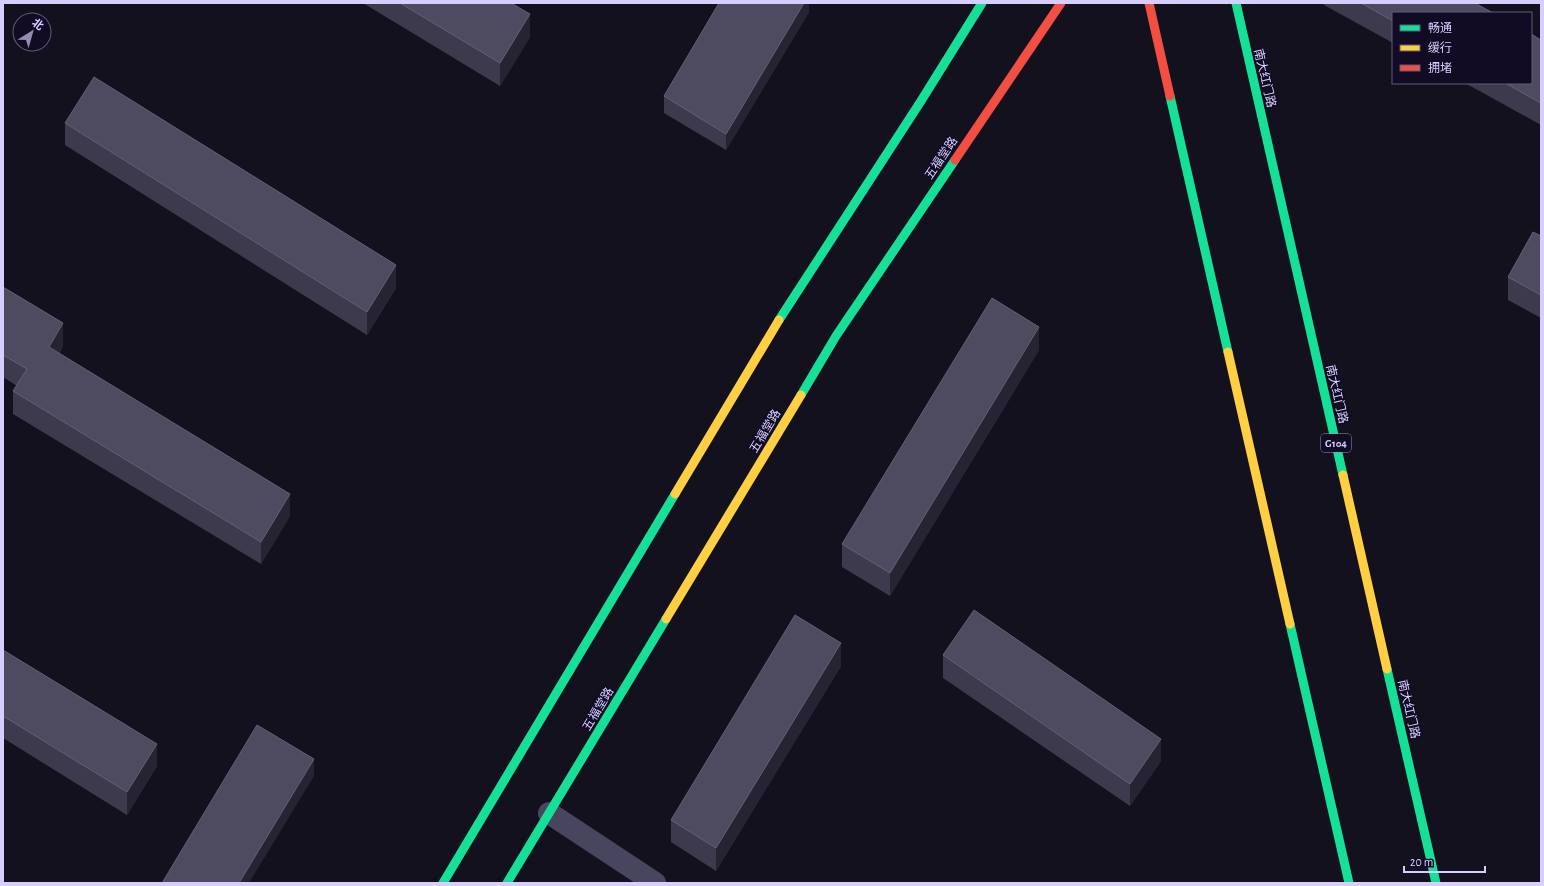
<svg xmlns="http://www.w3.org/2000/svg" width="1544" height="886" font-family="'Alegreya Sans','Noto Sans SC',sans-serif">
  <style>
    .lines { fill: none; stroke-linecap: round; stroke-linejoin: round }
    .street { stroke: #48455f; stroke-width: 22 }
    .fast { stroke: #16e098; stroke-width: 9 }
    .slow { stroke: #ffcf43; stroke-width: 9 }
    .jam { stroke: #f24e42; stroke-width: 9 }
    .wall { fill: #3e3a4d }
    .shaded-wall { fill: #262332 }
    .building { fill: #4e4a60; stroke: #645f79 }
    .labels { text-anchor: middle; dominant-baseline: central; stroke-width: 4; stroke-linejoin: round; paint-order: stroke }
    .shield { fill: #110c23; stroke: #9c94bd; stroke-width: 1 }
    .shield-label { font-size: 11px; font-weight: bold; fill: #d7ceff }
    .street-label { font-size: 12px; fill: #d7ceff; stroke: #110c23 }
  </style>
  <rect width="100%" height="100%" fill="#14111e"/>
  <g class="lines">
    <polyline class="street" points="549,813 655,883"/>
    <g class="fast">
      <polyline points="1236,3 1343,475"/>
      <polyline points="1170,96 1228,352"/>
      <polyline points="779,320 921,101 982,3"/>
      <polyline points="801,395 836,336 955,160"/>
      <polyline points="1290,624 1349,883"/>
      <polyline points="1387,669 1436,883"/>
      <polyline points="443,883 675,494"/>
      <polyline points="507,883 666,619"/>
    </g>
    <g class="slow">
      <polyline points="1228,352 1290,624"/>
      <polyline points="1343,475 1387,669"/>
      <polyline points="675,494 779,320"/>
      <polyline points="666,619 801,395"/>
    </g>
    <g class="jam">
      <polyline points="1149,3 1170,96"/>
      <polyline points="955,160 1061,3"/>
    </g>
  </g>
  <g class="wall">
    <polygon points="363,3 511,3 530,37 500,86"/>
    <polygon points="809,3 809,12 726,150 664,113 664,96"/>
    <polygon points="1324,3 1475,3 1393,13 1393,43 1324,5"/>
    <polygon points="1541,40 1541,125 1465,83 1531,83"/>
    <polygon points="65,123 396,288 367,335 65,145"/>
    <polygon points="1541,236 1541,318 1508,300 1508,277"/>
    <polygon points="3,287 63,346 59,354 290,516 261,564 13,414 13,391 17,386 3,377"/>
    <polygon points="1039,350 890,596 842,567 842,544"/>
    <polygon points="3,650 157,766 127,815 3,738"/>
    <polygon points="943,655 1161,761 1130,806 943,678"/>
    <polygon points="841,666 716,871 671,842 671,820"/>
  </g>
  <g class="shaded-wall">
    <polygon points="804,3 809,3 809,12 726,150 726,134"/>
    <polygon points="530,14 530,37 500,86 500,63"/>
    <polygon points="396,265 396,288 367,335 367,312"/>
    <polygon points="63,323 63,346 49,370 49,347"/>
    <polygon points="1039,327 1039,350 890,596 890,573"/>
    <polygon points="290,494 290,516 261,564 261,542"/>
    <polygon points="841,643 841,666 716,871 716,848"/>
    <polygon points="1161,739 1161,761 1130,806 1130,784"/>
    <polygon points="157,744 157,766 127,815 127,792"/>
    <polygon points="314,759 314,776 249,883 239,883"/>
  </g>
  <g class="building">
    <polygon points="400,3 511,3 530,14 500,63"/>
    <polygon points="719,3 804,3 726,134 664,96"/>
    <polygon points="1361,3 1475,3 1493,13 1393,13 1393,21"/>
    <polygon points="1531,34 1541,40 1541,103 1505,83 1531,83"/>
    <polygon points="94,77 396,265 367,312 65,123"/>
    <polygon points="1533,232 1541,236 1541,295 1508,277"/>
    <polygon points="3,287 63,323 49,347 290,494 261,542 13,391 27,369 3,355"/>
    <polygon points="992,298 1039,327 890,573 842,544"/>
    <polygon points="974,610 1161,739 1130,784 943,655"/>
    <polygon points="795,615 841,643 716,848 671,820"/>
    <polygon points="3,650 157,744 127,792 3,716"/>
    <polygon points="257,725 314,759 239,883 162,883"/>
  </g>
  <g class="labels">
    <rect class="shield" x="1321" y="434" width="30" height="18" rx="3"/>
    <g class="shield-label">
      <text x="1336" y="443">G104</text>
    </g>
    <g class="street-label">
      <text transform="translate(1265 78) rotate(77)">南大红门路</text>
      <text transform="translate(941 158) rotate(-56)">五福堂路</text>
      <text transform="translate(1337 394) rotate(77)">南大红门路</text>
      <text transform="translate(765 431) rotate(-59)">五福堂路</text>
      <text transform="translate(598 709) rotate(-59)">五福堂路</text>
      <text transform="translate(1409 709) rotate(77)">南大红门路</text>
    </g>
  </g>
  <rect width="1544" height="886" fill="none" stroke="#d7ceff" stroke-width="8"/>
  <rect x="1392" y="12" width="140" height="72" fill="#110c23" stroke="#605a7b"/>
  <rect x="1400" y="25" width="20" height="6" fill="#16e098" stroke="#605a7b"/>
  <text x="1428" y="32" font-size="12" fill="#d7ceff">畅通</text>
  <rect x="1400" y="45" width="20" height="6" fill="#ffcf43" stroke="#605a7b"/>
  <text x="1428" y="52" font-size="12" fill="#d7ceff">缓行</text>
  <rect x="1400" y="65" width="20" height="6" fill="#f24e42" stroke="#605a7b"/>
  <text x="1428" y="72" font-size="12" fill="#d7ceff">拥堵</text>
  <g transform="translate(32 32) rotate(37)"><circle r="19" fill="#110c23" stroke="#605a7b"/>
  <path d="M0-3L7 15L0 10L-7 15Z" fill="#938cb0"/>
  <text y="-6" font-size="11" font-weight="bold" text-anchor="middle" fill="#d7ceff">北</text>
  </g>
  <path d="M1404 866v6h81v-6" fill="none" stroke="#d7ceff" stroke-width="2"/>
  <text x="1410" y="866" font-size="12" fill="#d7ceff" stroke="#110c23" stroke-width="3" paint-order="stroke">20 m</text>
</svg>
